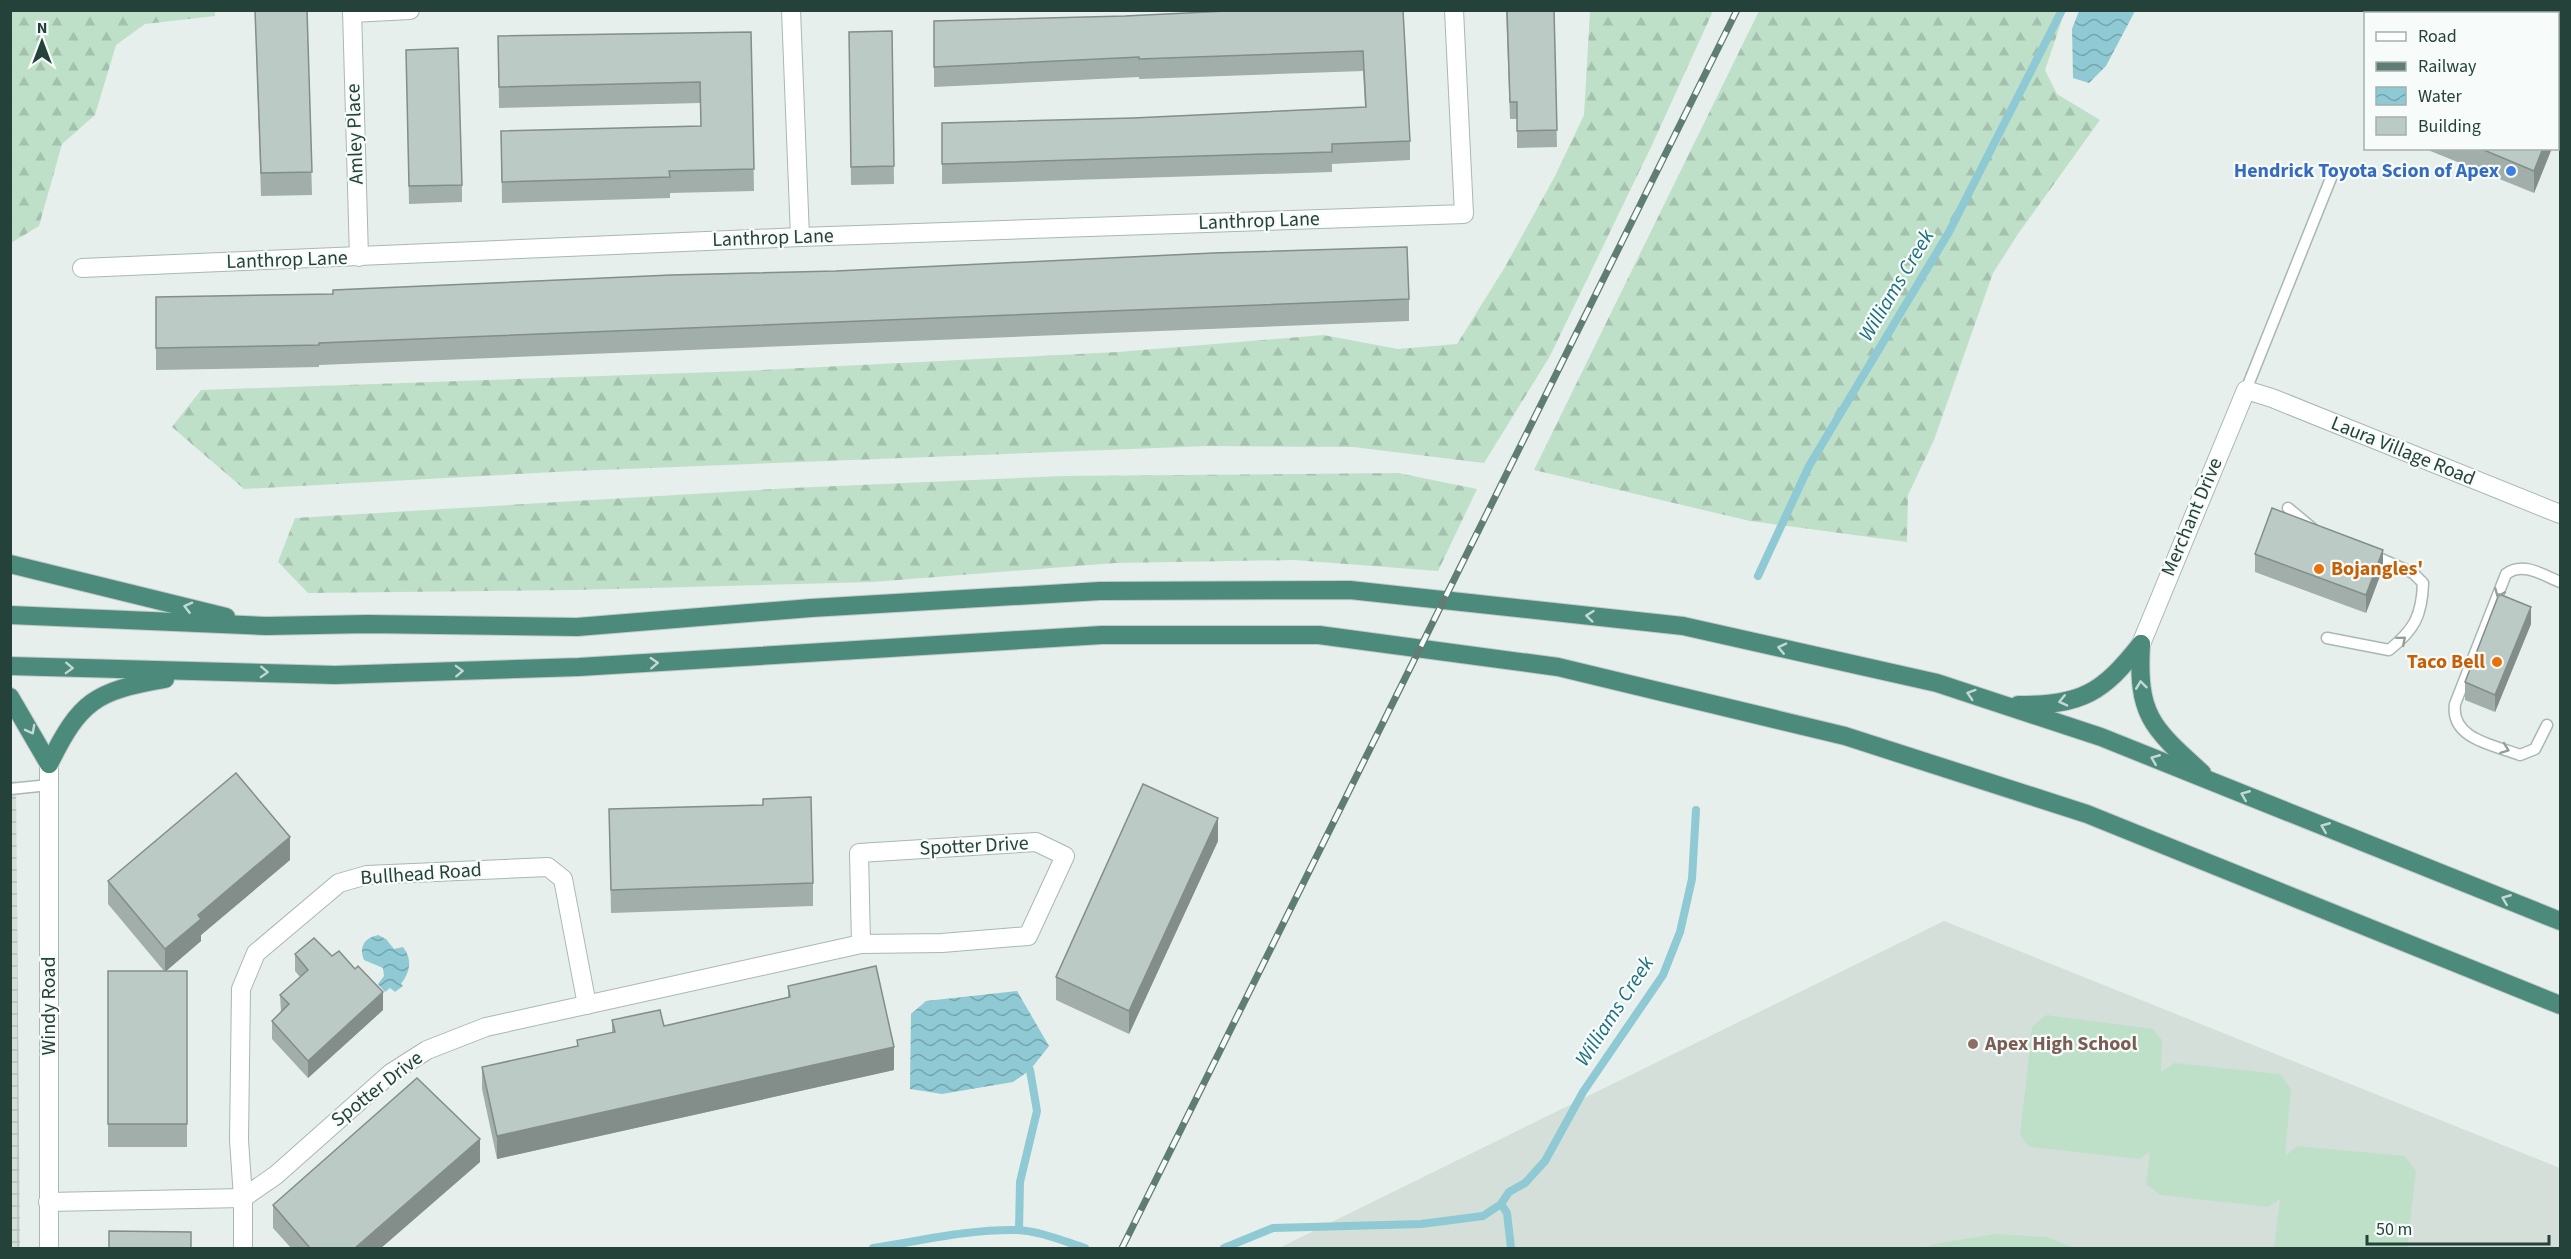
<svg xmlns="http://www.w3.org/2000/svg" width="2571" height="1259" font-family="'Source Sans 3',sans-serif">
  <style>
    .built { fill: #d4dfda }
    .industrial { fill: url(#industrial-grid) }
    .grass { fill: #bfe0c8 }
    .forest { fill: url(#forest-firs) }
    .water { fill: url(#water-waves) }
    .lines { fill: none; stroke-linecap: round; stroke-linejoin: round }
    .stream { stroke: #8ec9d4; stroke-width: 8 }
    .service-casing { stroke: #a8b8b2; stroke-width: 13 }
    .minor-casing { stroke: #a8b8b2; stroke-width: 20 }
    .trunk-casing { stroke: #c2cac8; stroke-width: 20 }
    .service { stroke: #fff; stroke-width: 10 }
    .minor { stroke: #fff; stroke-width: 18 }
    .trunk { stroke: #4c8a7c; stroke-width: 18 }
    .rail-casing { stroke: #5f7d75; stroke-width: 7 }
    .rail { stroke: #f7fbf9; stroke-width: 4.5; stroke-dasharray: 14; stroke-linecap: butt }
    .wall { fill: #a1aea9 }
    .shaded-wall { fill: #838d89 }
    .building { fill: #bbcac4; stroke: #838d89; stroke-width: 1.5 }
    .oneway { stroke: #92a09c }
    .oneway2 { stroke: #c4d9d4 }
    .shop-dot { fill: #3f7fe0; stroke: #f7fbf9; stroke-width: 2 }
    .food-dot { fill: #e8710a; stroke: #f7fbf9; stroke-width: 2 }
    .education-dot { fill: #8d6e63; stroke: #f7fbf9; stroke-width: 2 }
    .labels { text-anchor: middle; dominant-baseline: central; stroke-width: 4.5; stroke-linejoin: round; paint-order: stroke }
    .street-label { font-size: 20px; fill: #24423a; stroke: #f7fbf9 }
    .shop-label { font-size: 20px; font-weight: bold; fill: #366cbe; stroke: #f7fbf9; text-anchor: end }
    .food-label { font-size: 20px; font-weight: bold; fill: #c56008; stroke: #f7fbf9; text-anchor: start }
    .education-label { font-size: 20px; font-weight: bold; fill: #785e54; stroke: #f7fbf9; text-anchor: start }
    .water-label { font-size: 21px; font-style: italic; fill: #1c6f80; stroke: #f7fbf9 }
  </style>
  <defs>
    <pattern id="industrial-grid" width="8" height="8" patternUnits="userSpaceOnUse" patternTransform="scale(1.5)"><rect width="8" height="8" fill="#d4dfda"/><path d="M0 4h8M4 0v8" fill="none" stroke="#b6c1bc"/></pattern>
    <pattern id="forest-firs" width="22" height="20" patternUnits="userSpaceOnUse" patternTransform="scale(1.5)"><rect width="22" height="20" fill="#bfe0c8"/><path d="M5 1l3.5 6h-7zM16 11l3.5 6h-7z" fill="#a4c1ad"/></pattern>
    <pattern id="water-waves" width="16" height="10" patternUnits="userSpaceOnUse" patternTransform="scale(1.5)"><rect width="16" height="10" fill="#8ec9d4"/><path d="M0 5q4-4 8 0t8 0" fill="none" stroke="#74a5ad"/></pattern>
  </defs>
  <rect width="100%" height="100%" fill="#e6efeb"/>
  <polygon class="built" points="1944,921 2560,1168 2560,1248 1279,1248"/>
  <polygon class="industrial" points="10,781 16,781 20,1248 10,1248"/>
  <g class="grass">
    <polygon points="2046,1015 2153,1029 2162,1040 2161,1072 2174,1063 2280,1074 2291,1089 2285,1156 2297,1146 2405,1156 2416,1171 2407,1248 2274,1248 2280,1199 2268,1207 2160,1195 2146,1184 2150,1152 2139,1159 2029,1147 2020,1135 2032,1027"/>
    <polygon points="1995,1234 2047,1237 2074,1248 1924,1248 1939,1243"/>
  </g>
  <g class="forest">
    <polygon points="215,11 215,16 145,24 116,45 95,115 62,144 39,226 11,243 11,11"/>
    <polygon points="1590,11 1713,11 1652,145 1550,356 1484,463 1353,447 1208,446 574,471 244,489 172,427 201,390 744,371 1118,352 1323,335 1398,349 1457,344 1505,267 1555,176 1584,115"/>
    <polygon points="1759,11 2065,11 2045,70 2057,94 2100,120 2018,234 1993,273 1934,440 1908,495 1907,542 1750,521 1534,470"/>
    <polygon points="1398,473 1477,489 1438,571 1294,560 1115,563 872,582 574,590 308,593 278,562 295,518 791,488 1063,476"/>
  </g>
  <g class="water">
    <polygon points="2079,11 2135,11 2106,66 2089,83 2073,78 2072,29"/>
    <path d="M378,935L386,939L394,949L403,947C413,960 410,972 401,984L403,986L395,992L390,988L385,992L378,984L384,976L383,968L364,960C359,947 364,938 378,935Z"/>
    <polygon points="1017,991 1049,1046 1030,1070 1013,1082 942,1094 910,1089 911,1014 926,1001"/>
  </g>
  <g class="lines">
    <g class="stream">
      <polyline points="1758,576 1809,466 1949,232 2062,10"/>
      <polyline points="1501,1204 1507,1213 1511,1248"/>
      <polyline points="1019,1230 1020,1182 1037,1111 1030,1070"/>
      <path d="M873,1248C920,1241 969,1229 1017,1230C1040,1231 1063,1241 1085,1248"/>
      <polyline points="1224,1248 1273,1228 1421,1224 1483,1216 1501,1204 1509,1192 1525,1183 1545,1161 1583,1092 1663,975 1680,932 1692,879 1696,810"/>
    </g>
    <g class="service-casing">
      <g id="service">
        <polyline points="2246,390 2331,178"/>
        <polyline points="2288,508 2312,528"/>
        <path d="M2327,638L2389,650C2414,630 2422,616 2423,583L2413,573L2370,554"/>
        <path d="M2547,725L2535,749L2520,755C2494,745 2450,739 2455,704L2506,574C2523,561 2543,575 2560,582"/>
        <polyline points="10,789 49,785"/>
      </g>
    </g>
    <g class="minor-casing">
      <g id="minor">
        <polyline points="352,10 359,257"/>
        <polyline points="791,10 800,237"/>
        <polyline points="352,13 410,10"/>
        <polyline points="82,268 800,237 1464,214 1454,10"/>
        <polyline points="2141,644 2246,390 2272,398 2560,514"/>
        <polyline points="49,764 49,1248"/>
        <polyline points="48,1202 243,1198 276,1175 391,1073 427,1050 486,1027 861,944 942,943 1028,936 1065,856 1036,842 859,853 861,944"/>
        <polyline points="243,1248 243,1198 239,1140 241,989 256,953 339,883 367,875 548,867 563,879 587,1005"/>
      </g>
    </g>
    <g class="trunk-casing">
      <g id="trunk">
        <polyline points="10,564 226,617"/>
        <polyline points="10,615 266,626 368,624 577,627 811,608 1100,591 1350,590 1683,626 1937,683 2101,737 2560,921"/>
        <path d="M2141,644C2137,715 2151,727 2202,773"/>
        <polyline points="10,666 335,675 579,667 1102,635 1319,635 1558,667 1845,736 2087,814 2560,1005"/>
        <polyline points="10,697 49,764"/>
        <path d="M2018,705C2083,705 2102,693 2141,644"/>
        <path d="M49,764C80,701 95,691 165,679"/>
      </g>
    </g>
    <use href="#service" class="service"/>
    <use href="#minor" class="minor"/>
    <use href="#trunk" class="trunk"/>
    <g class="rail-casing">
      <polyline id="rail" points="1122,1248 1737,10"/>
    </g>
    <use href="#rail" class="rail"/>
  </g>
  <g class="wall">
    <polygon points="255,10 307,10 312,195 261,196"/>
    <polygon points="1403,10 1410,141 1410,160 1332,164 1332,172 942,184 942,123 1133,118 1365,107 1363,71 1139,79 1139,77 934,87 934,21"/>
    <polygon points="1506,10 1554,10 1557,147 1517,148 1517,119 1510,119"/>
    <polygon points="892,31 894,184 851,185 849,32"/>
    <polygon points="751,32 754,191 670,193 670,198 502,203 501,131 701,126 700,103 499,108 498,36"/>
    <polygon points="406,50 462,185 462,202 409,204"/>
    <polygon points="2423,148 2552,148 2534,193"/>
    <polygon points="156,297 1409,299 1409,321 319,365 319,367 156,370"/>
    <polygon points="2255,554 2383,568 2366,613 2255,572"/>
    <polygon points="2531,624 2495,712 2465,700 2465,682"/>
    <polygon points="609,809 813,883 813,906 611,913"/>
    <polygon points="1218,841 1129,1034 1056,1000 1056,977"/>
    <polygon points="290,860 201,935 201,941 166,971 187,971 187,1147 108,1147 108,971 164,971 108,904 108,881"/>
    <polygon points="295,954 383,1010 308,1078 272,1039 272,1021 281,1012 280,995 300,977 295,971"/>
    <polygon points="788,986 894,1070 497,1159 482,1089 482,1067 577,1046 577,1040 612,1033 612,1020 664,1026 788,997"/>
    <polygon points="480,1162 381,1248 291,1248 273,1228 273,1205"/>
  </g>
  <g class="shaded-wall">
    <polygon points="2560,105 2560,128 2558,135 2558,113"/>
    <polygon points="2543,148 2552,148 2534,193 2534,171"/>
    <polygon points="2383,550 2383,568 2366,613 2366,595"/>
    <polygon points="2531,607 2531,624 2495,712 2495,695"/>
    <polygon points="1218,818 1218,841 1129,1034 1129,1011"/>
    <polygon points="290,837 290,860 201,935 201,941 165,972 165,949 198,915"/>
    <polygon points="383,992 383,1010 308,1078 308,1061"/>
    <polygon points="894,1047 894,1070 497,1159 497,1136"/>
    <polygon points="480,1139 480,1162 381,1248 355,1248"/>
  </g>
  <g class="building">
    <polygon points="255,10 307,10 312,172 261,173"/>
    <polygon points="1248,10 1403,10 1410,141 1332,144 1332,152 942,164 942,123 1133,118 1366,107 1363,51 1139,59 1139,57 934,67 934,21 1125,16"/>
    <polygon points="1507,10 1554,10 1557,130 1517,131 1517,102 1510,102"/>
    <polygon points="2404,10 2560,10 2560,105 2558,113 2558,14 2402,14"/>
    <polygon points="892,31 894,166 851,167 849,32"/>
    <polygon points="751,32 754,169 669,171 670,177 502,182 501,131 701,126 700,82 499,87 498,36"/>
    <polygon points="458,48 462,185 409,186 406,50"/>
    <polygon points="2479,148 2543,148 2534,171"/>
    <polygon points="1407,247 1409,299 319,343 319,345 156,348 156,297 333,294 333,290 671,275 836,271 1213,253"/>
    <polygon points="2272,508 2383,550 2366,595 2255,554"/>
    <polygon points="2499,594 2531,607 2495,695 2465,682"/>
    <polygon points="236,773 290,837 198,915 201,919 165,949 108,881"/>
    <polygon points="1143,784 1218,818 1129,1011 1056,977"/>
    <polygon points="811,797 813,883 611,890 609,809 763,805 763,799"/>
    <polygon points="314,938 332,956 339,951 355,969 358,966 383,992 308,1061 272,1021 289,1004 280,995 308,970 295,954"/>
    <polygon points="876,966 894,1047 497,1136 482,1067 578,1046 577,1040 615,1032 612,1020 660,1010 664,1026 790,997 788,986"/>
    <rect x="108" y="971" width="79" height="153"/>
    <polygon points="417,1078 480,1139 355,1248 310,1248 273,1205"/>
    <polygon points="109,1231 191,1232 191,1248 109,1248"/>
  </g>
  <defs><path id="oneway-chevron" d="M-2-3.5L2.5 0L-2 3.5" fill="none" stroke-width="1.6" stroke-linecap="round" stroke-linejoin="round" transform="scale(1.5)"/></defs>
  <g class="oneway">
    <use href="#oneway-chevron" transform="translate(2499 593) rotate(112)"/>
    <use href="#oneway-chevron" transform="translate(2402 640) rotate(-40)"/>
    <use href="#oneway-chevron" transform="translate(2505 749) rotate(20)"/>
  </g>
  <g class="oneway2">
    <use href="#oneway-chevron" transform="translate(188 607) rotate(-166)"/>
    <use href="#oneway-chevron" transform="translate(1590 616) rotate(-174)"/>
    <use href="#oneway-chevron" transform="translate(1782 648) rotate(-167)"/>
    <use href="#oneway-chevron" transform="translate(654 663) rotate(-3)"/>
    <use href="#oneway-chevron" transform="translate(69 668) rotate(2)"/>
    <use href="#oneway-chevron" transform="translate(459 671) rotate(-2)"/>
    <use href="#oneway-chevron" transform="translate(264 672) rotate(2)"/>
    <use href="#oneway-chevron" transform="translate(2141 685) rotate(-97)"/>
    <use href="#oneway-chevron" transform="translate(1971 694) rotate(-162)"/>
    <use href="#oneway-chevron" transform="translate(2063 701) rotate(167)"/>
    <use href="#oneway-chevron" transform="translate(31 730) rotate(62)"/>
    <use href="#oneway-chevron" transform="translate(2155 759) rotate(-158)"/>
    <use href="#oneway-chevron" transform="translate(2245 795) rotate(-158)"/>
    <use href="#oneway-chevron" transform="translate(2325 827) rotate(-158)"/>
    <use href="#oneway-chevron" transform="translate(2506 899) rotate(-158)"/>
  </g>
  <circle class="shop-dot" cx="2511" cy="171" r="6"/>
  <g class="food-dot">
    <circle cx="2319" cy="569" r="6"/>
    <circle cx="2497" cy="662" r="6"/>
  </g>
  <circle class="education-dot" cx="1973" cy="1044" r="6"/>
  <g class="labels">
    <g class="street-label">
      <text transform="translate(355 134) rotate(-92)">Amley Place</text>
      <text transform="translate(1259 221) rotate(-2)">Lanthrop Lane</text>
      <text transform="translate(773 238) rotate(-2)">Lanthrop Lane</text>
      <text transform="translate(287 260) rotate(-2)">Lanthrop Lane</text>
      <text transform="translate(2403 451) rotate(22)">Laura Village Road</text>
      <text transform="translate(2192 517) rotate(-67)">Merchant Drive</text>
      <text transform="translate(974 846) rotate(-3)">Spotter Drive</text>
      <text transform="translate(421 874) rotate(-4)">Bullhead Road</text>
      <text transform="translate(49 1006) rotate(-90)">Windy Road</text>
      <text transform="translate(377 1089) rotate(-38)">Spotter Drive</text>
    </g>
    <g class="shop-label">
      <text x="2499" y="171">Hendrick Toyota Scion of Apex</text>
    </g>
    <g class="food-label">
      <text x="2331" y="569">Bojangles'</text>
      <text x="2485" y="662" text-anchor="end">Taco Bell</text>
    </g>
    <g class="education-label">
      <text x="1985" y="1044">Apex High School</text>
    </g>
    <g class="water-label">
      <text transform="translate(1896 285) rotate(-59)">Williams Creek</text>
      <text transform="translate(1614 1011) rotate(-57)">Williams Creek</text>
    </g>
  </g>
  <rect width="2571" height="1259" fill="none" stroke="#24423a" stroke-width="24"/>
  <rect x="2364" y="12" width="195" height="138" fill="#f7fbf9" stroke="#a3b1ad" stroke-width="1.5"/>
  <rect x="2376" y="32" width="30" height="9" fill="#ffffff" stroke="#a3b1ad" stroke-width="1.5"/>
  <text x="2418" y="42" font-size="18" fill="#24423a">Road</text>
  <rect x="2376" y="62" width="30" height="9" fill="#5f7d75" stroke="#a3b1ad" stroke-width="1.5"/>
  <text x="2418" y="72" font-size="18" fill="#24423a">Railway</text>
  <rect x="2376" y="87" width="30" height="18" fill="url(#water-waves)" stroke="#a3b1ad" stroke-width="1.5"/>
  <text x="2418" y="102" font-size="18" fill="#24423a">Water</text>
  <rect x="2376" y="117" width="30" height="18" fill="#bbcac4" stroke="#a3b1ad" stroke-width="1.5"/>
  <text x="2418" y="132" font-size="18" fill="#24423a">Building</text>
  <g transform="translate(42 42)" stroke="#f7fbf9" stroke-width="4.5" paint-order="stroke">
  <path d="M0-4.5L10 22L0 15L-10 22Z" fill="#24423a"/>
  <text y="-9" font-size="16" font-weight="bold" text-anchor="middle" fill="#24423a">N</text>
  </g>
  <path d="M2367 1235v9h182v-9" fill="none" stroke="#24423a" stroke-width="3"/>
  <text x="2376" y="1235" font-size="18" fill="#24423a" stroke="#f7fbf9" stroke-width="4.5" paint-order="stroke">50 m</text>
</svg>
